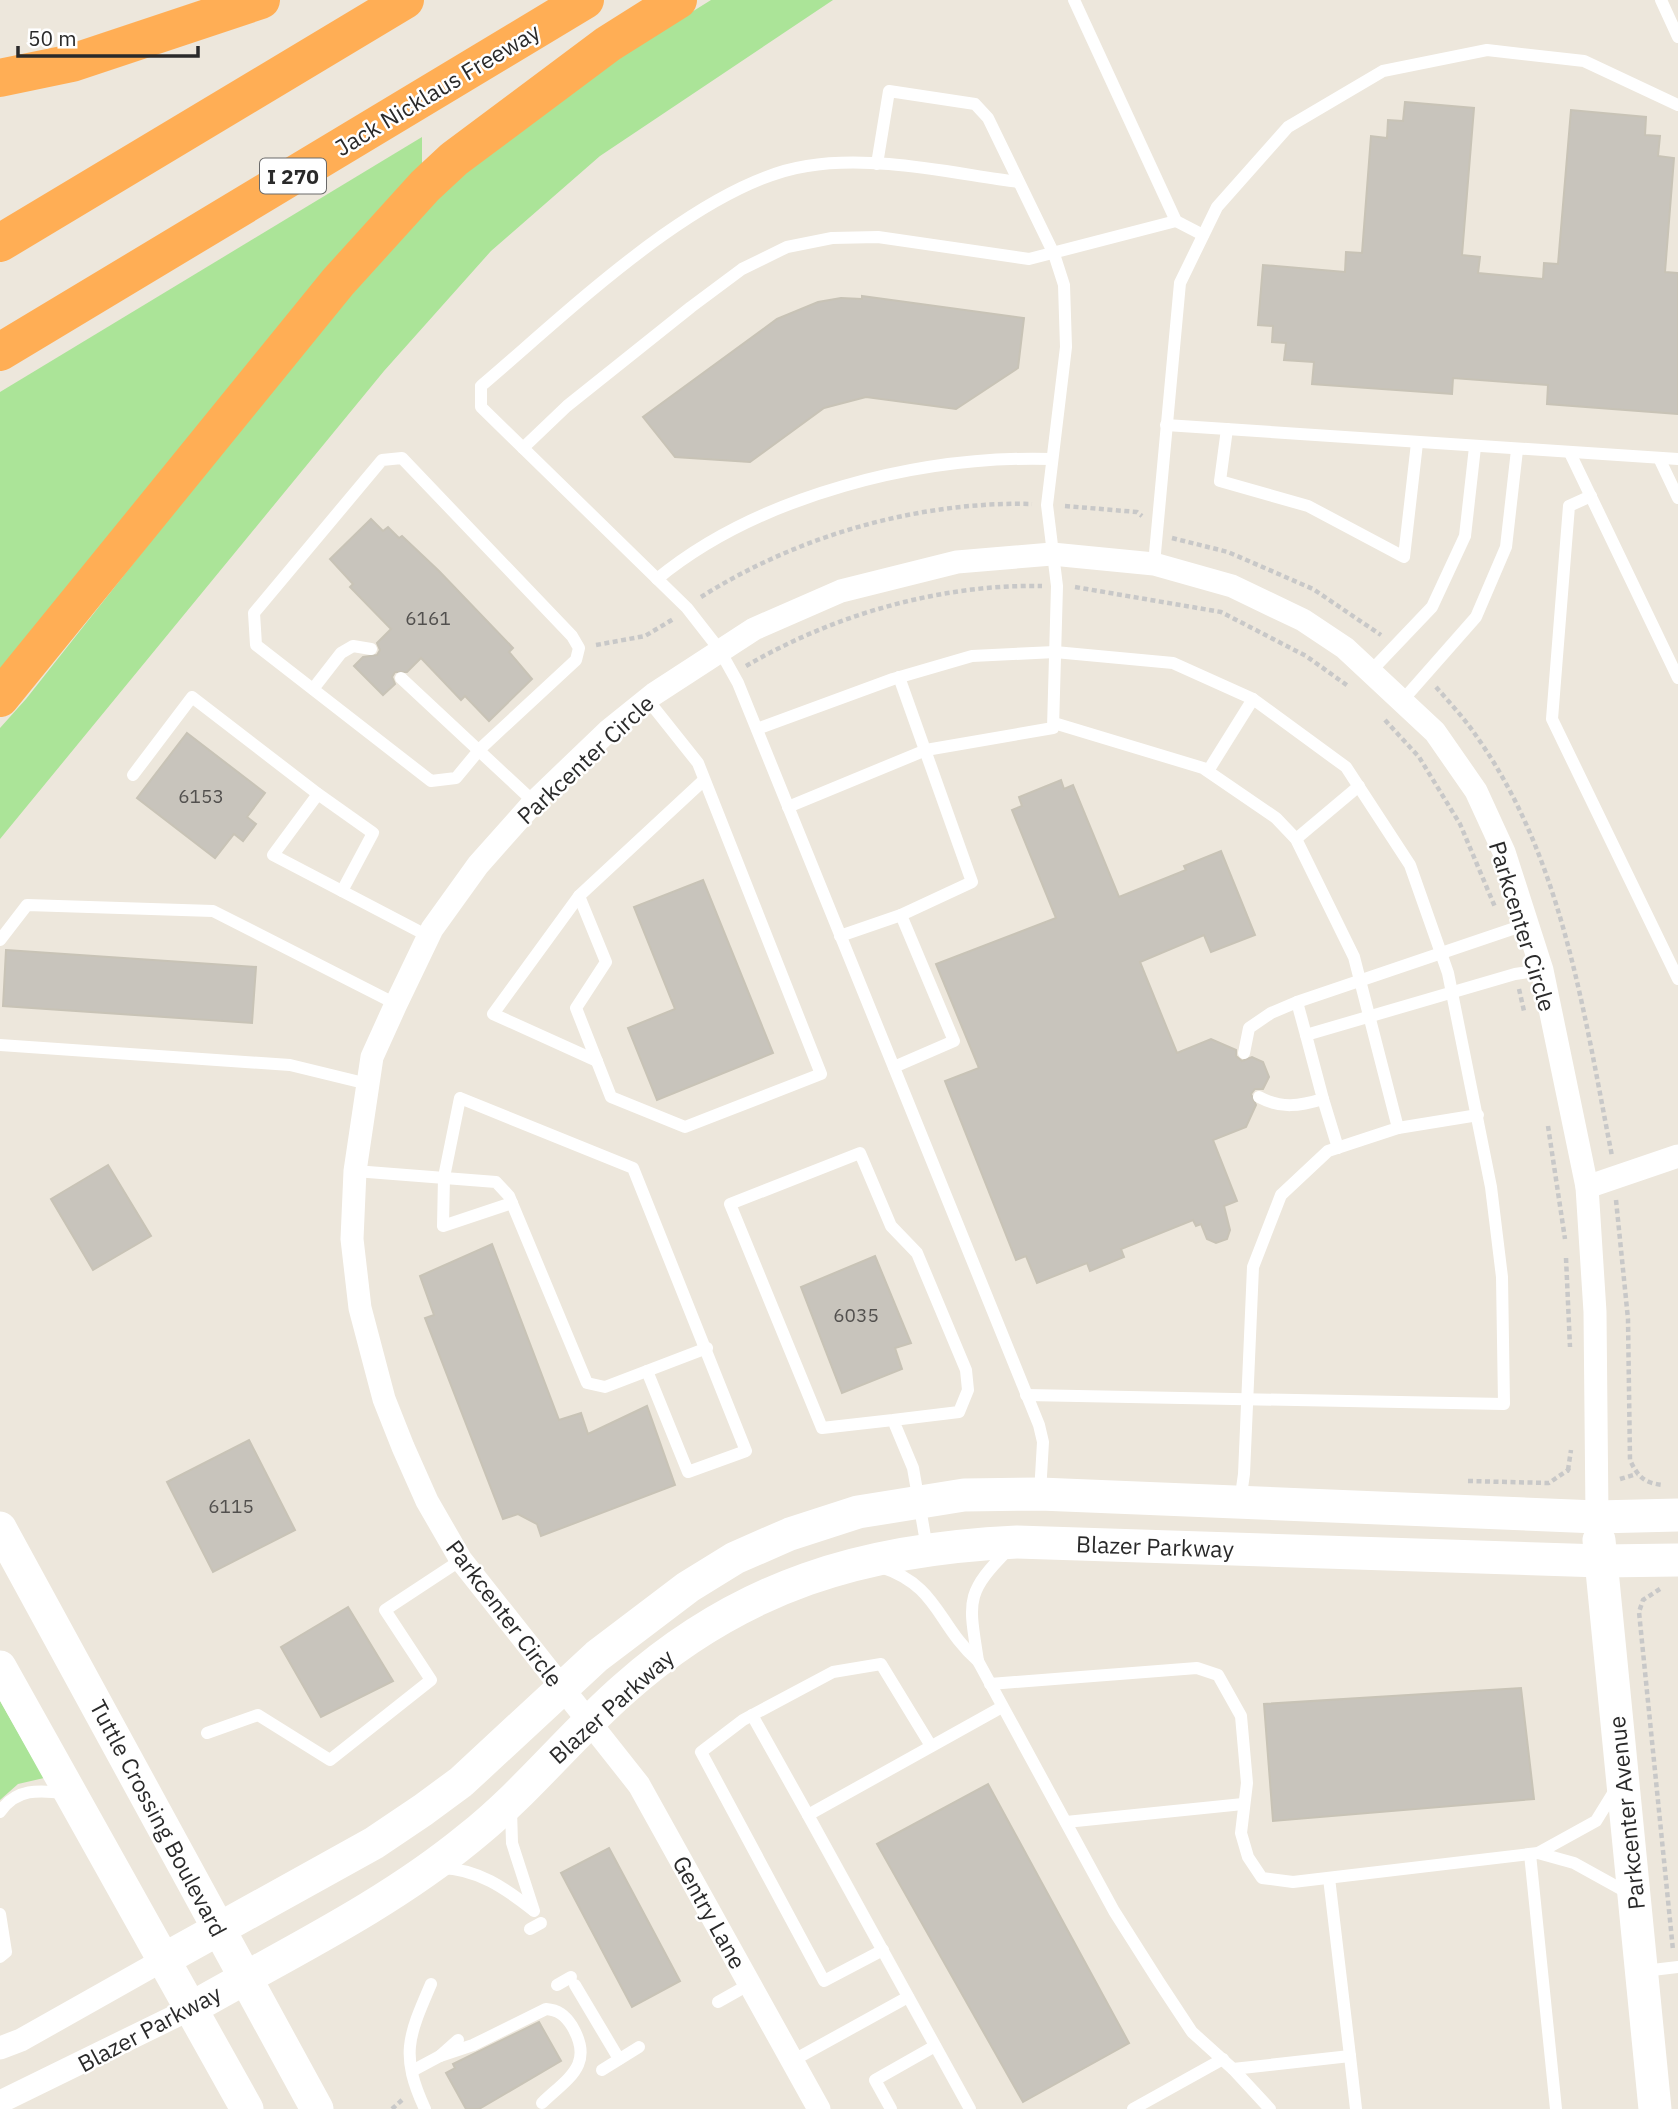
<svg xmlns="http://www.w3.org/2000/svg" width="1678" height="2109" font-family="'IBM Plex Sans',sans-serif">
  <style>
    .grass { fill: #abe498 }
    .building { fill: #c8c4bc; stroke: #c8c3b6; stroke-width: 2 }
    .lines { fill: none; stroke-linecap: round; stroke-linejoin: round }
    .path { stroke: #c8c8c8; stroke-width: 4.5; stroke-dasharray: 5 3.5; stroke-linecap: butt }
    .lane { stroke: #fff; stroke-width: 12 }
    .street { stroke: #fff; stroke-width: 23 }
    .secondary { stroke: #fff; stroke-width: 33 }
    .highway { stroke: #ffae55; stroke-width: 38 }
    .labels { text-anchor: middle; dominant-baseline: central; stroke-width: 5; stroke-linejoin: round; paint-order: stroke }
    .number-label { font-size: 19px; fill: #52504e }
    .shield { fill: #fff; stroke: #6a6a6a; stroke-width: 2 }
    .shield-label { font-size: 21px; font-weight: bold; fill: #2a2a2a }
    .street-label { font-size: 23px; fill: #2a2a2a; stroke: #fff }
  </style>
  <rect width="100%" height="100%" fill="#ede7dc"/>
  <g class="grass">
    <polygon points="711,0 833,0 600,156 491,251 384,371 0,839 0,728 26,699 364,272 473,161 634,48"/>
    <polygon points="422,137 422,173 0,670 0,392"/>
    <polygon points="0,1701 44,1778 18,1784 0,1800"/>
  </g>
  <g class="building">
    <polygon points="1405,102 1474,108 1462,255 1480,257 1478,273 1543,279 1544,263 1558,264 1571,110 1646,117 1645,135 1660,136 1658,156 1674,158 1665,272 1678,273 1678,414 1547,404 1548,385 1453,378 1452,394 1312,384 1314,362 1284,360 1286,343 1272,342 1273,326 1258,325 1263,265 1345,272 1346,252 1362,253 1371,136 1387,138 1388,120 1403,121"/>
    <polygon points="862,296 1024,318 1018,368 956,409 866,397 824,408 750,462 675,457 643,417 777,319 818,302 841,298 862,299"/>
    <polygon points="371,519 383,531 388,527 399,538 402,536 439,571 513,648 509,652 532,679 489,721 465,696 461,700 421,658 407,672 395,672 392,677 395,684 383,695 354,666 363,657 377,655 380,650 377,643 391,629 350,587 353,584 330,559"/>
    <polygon points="187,733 265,793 247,817 256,824 243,841 234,834 215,858 137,798"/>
    <polygon points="1061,780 1064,789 1073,785 1119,897 1186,870 1184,866 1221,851 1255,935 1211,952 1204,935 1140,962 1177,1053 1211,1039 1236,1050 1236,1056 1242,1061 1252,1057 1263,1062 1269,1077 1263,1089 1255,1089 1251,1094 1256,1105 1246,1127 1213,1140 1237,1201 1224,1206 1230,1230 1227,1239 1216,1243 1207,1239 1201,1224 1196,1226 1193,1220 1121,1249 1124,1257 1090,1271 1087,1263 1037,1283 1026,1256 1016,1260 945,1081 979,1068 936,964 1056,918 1012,810 1022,806 1019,797"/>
    <polygon points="703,880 773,1053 657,1100 628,1028 675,1009 634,907"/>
    <polygon points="6,950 256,967 252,1023 3,1006"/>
    <polygon points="108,1165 151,1236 93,1270 51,1199"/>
    <polygon points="492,1244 559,1420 581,1413 588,1434 647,1406 675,1485 541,1536 537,1524 518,1514 503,1519 425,1318 434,1315 420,1276"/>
    <polygon points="875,1256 911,1343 895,1348 902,1369 842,1393 801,1287"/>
    <polygon points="249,1440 295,1530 213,1572 167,1482"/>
    <polygon points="348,1607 393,1681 321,1717 281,1647"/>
    <polygon points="1521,1688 1534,1799 1273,1821 1264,1704"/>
    <polygon points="988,1784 1129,2043 1023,2102 877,1844"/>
    <polygon points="609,1848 680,1981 632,2007 561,1873"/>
    <polygon points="539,2022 561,2061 479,2109 466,2109 446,2073 455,2068 453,2064"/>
  </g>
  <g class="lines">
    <g class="path">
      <polyline points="1065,506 1137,512 1142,516"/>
      <polyline points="1172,538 1228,552 1313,589 1381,635"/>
      <polyline points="1075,587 1221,612 1306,656 1348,686"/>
      <path d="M701,597C797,536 918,501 1032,504"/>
      <polyline points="596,645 645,636 675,618"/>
      <path d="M746,666C833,615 940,584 1042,586"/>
      <path d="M1436,687C1450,703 1465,719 1477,737C1563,859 1584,1014 1612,1156"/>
      <polyline points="1385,720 1419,757 1460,824 1495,907"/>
      <polyline points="1519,989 1524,1011"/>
      <polyline points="1548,1126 1565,1239"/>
      <path d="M1616,1200L1628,1319L1630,1460C1638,1477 1644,1483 1663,1485"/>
      <polyline points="1566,1258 1570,1347"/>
      <polyline points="1568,1470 1571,1450"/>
      <polyline points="1620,1479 1637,1474"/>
      <polyline points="1468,1481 1549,1483 1568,1470 1570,1471"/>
      <polyline points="1660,1589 1643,1600 1639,1612 1673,1950"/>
      <polyline points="392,2109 402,2100"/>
    </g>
    <g class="lane">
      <polyline points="1074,0 1176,221 1203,235"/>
      <polyline points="1661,0 1678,37"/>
      <path d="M1018,182C950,173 875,155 807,166C700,182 564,316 481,386V407L687,608L719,649L738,683L1039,1425L1043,1442L1040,1493"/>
      <polyline points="1166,425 1678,459"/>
      <polyline points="1227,429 1220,481 1308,506 1404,557 1417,443"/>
      <polyline points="523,448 567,406 691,307 742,269 787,247 832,238 878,237 1029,259 1176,221"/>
      <polyline points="1570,453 1678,678"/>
      <polygon points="402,458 572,636 579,648 576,660 480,749 456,778 431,781 256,645 254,613 382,460"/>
      <polyline points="1659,458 1678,498"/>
      <polyline points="1591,496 1569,506 1552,719 1678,979"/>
      <polyline points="1154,564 1180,283 1217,207 1288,127 1383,71 1487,50 1584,61 1678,105"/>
      <path d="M657,579C759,495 921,455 1052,459"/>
      <polyline points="1371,671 1432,607 1465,536 1475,447"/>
      <polyline points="401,678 534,802"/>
      <polyline points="313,689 341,653 353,646 371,649"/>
      <polyline points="1402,701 1476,617 1506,547 1517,450"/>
      <polyline points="1054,723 1203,768 1276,818 1296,839 1354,957 1398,1128 1328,1151 1281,1195 1253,1267 1244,1474 1240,1502"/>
      <polyline points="757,729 893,679 972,656 1055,652 1173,663 1253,699 1346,767 1410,865 1448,973 1491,1187 1502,1277 1504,1404 1026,1395"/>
      <polyline points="1208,771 1253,699"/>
      <polyline points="133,775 192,697 318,794 273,855 428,936"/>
      <polyline points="318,794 373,833 342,891"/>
      <polyline points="788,807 926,750 1053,728 1057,586 1047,505 1066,347 1064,285 1054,254 988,118 975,104 889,91 877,164"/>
      <polyline points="1296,839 1359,786"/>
      <polyline points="579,896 606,962 576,1008 611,1097 685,1127 821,1074 698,763 647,699"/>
      <polyline points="840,936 901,915"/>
      <polyline points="0,940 27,905 213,911 396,1004"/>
      <polyline points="1297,1002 1306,1035"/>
      <polyline points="0,1045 290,1065 368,1084"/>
      <polyline points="1244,1053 1249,1028 1271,1013 1297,1002 1527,924"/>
      <polyline points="597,1061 493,1014 579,896 704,780"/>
      <polyline points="894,1067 954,1041 901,915 972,882 899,677"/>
      <path d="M1259,1097C1281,1109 1300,1106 1323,1099L1306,1035L1515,974L1542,970"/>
      <polyline points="1323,1099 1338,1148"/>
      <polyline points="1398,1128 1478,1115"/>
      <polyline points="355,1171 496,1182 509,1196 587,1383 605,1387 707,1348"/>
      <polyline points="512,1203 443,1226 444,1177 460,1098 633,1168 746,1451 688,1472 647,1371"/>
      <polyline points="893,1420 959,1412 968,1390 966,1370 917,1253 891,1226 860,1153 730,1204 822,1428 893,1420 913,1468 927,1548"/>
      <path d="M1009,1549C964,1594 969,1601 978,1661L1114,1911L1159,1982L1192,2032L1233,2069L1270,2109"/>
      <path d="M881,1567C939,1586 937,1625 978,1661"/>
      <polyline points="990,1684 1197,1668 1218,1675 1241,1716 1247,1783 1241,1833 1248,1857 1262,1878 1293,1882 1538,1853 1596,1821 1617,1787"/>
      <polyline points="752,1715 808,1815"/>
      <polyline points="207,1733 258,1715 330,1760 431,1680 385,1610 461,1560"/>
      <polyline points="511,1810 512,1843 534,1911"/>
      <path d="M0,1812C16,1788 39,1790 65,1793"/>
      <polyline points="1066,1822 1243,1804"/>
      <polyline points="1538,1853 1574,1863 1630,1894"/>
      <polyline points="1530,1854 1556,2109"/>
      <path d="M441,1868C478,1869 505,1888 533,1910"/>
      <polyline points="0,1914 6,1952 0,1957"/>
      <polyline points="530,1929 541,1923"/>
      <polyline points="883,1950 824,1981 701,1752 743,1720 833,1672 881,1664 931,1746"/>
      <polyline points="1644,1971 1678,1967"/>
      <polyline points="557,1985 571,1977"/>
      <polyline points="575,1985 619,2059"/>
      <polyline points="718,2002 750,1984"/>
      <path d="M440,2056L473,2045L546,2009C558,2010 565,2015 572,2026C595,2065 568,2078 542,2103"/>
      <polyline points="1350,2056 1356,2109"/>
      <polyline points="792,2061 908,1997"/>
      <polyline points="1233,2069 1350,2056 1329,1878"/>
      <polyline points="602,2070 639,2047"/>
      <polyline points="412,2071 440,2056 458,2040"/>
      <path d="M425,2109C400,2055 408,2037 431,1984"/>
      <polyline points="891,2109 875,2080 935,2046"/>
      <polyline points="970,2109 808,1815 1002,1707"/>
      <polyline points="1133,2109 1223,2059"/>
    </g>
    <g class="street">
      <polyline points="1587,1187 1678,1156"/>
      <polyline points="0,2048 21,2040 163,1960"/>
      <polyline points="0,2102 190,2009"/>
      <polyline points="819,2109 639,1785 461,1560 427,1501 403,1447 384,1399 360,1308 352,1239 355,1171 372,1057 396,1004 432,929 478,865 534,802 608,731 654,694 754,629 841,591 957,562 1052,554 1154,564 1232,586 1303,620 1345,648 1435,732 1476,791 1504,852 1542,970 1587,1187 1595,1312 1597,1517"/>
    </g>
    <g class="secondary">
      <polyline points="0,1528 317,2109"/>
      <polyline points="1599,1540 1655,2109"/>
      <polyline points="0,1667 247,2109"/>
      <polyline points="163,1960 374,1843 423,1810 461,1782 597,1656 688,1587 735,1558 790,1534 858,1512 964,1495 1040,1494 1597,1517 1678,1515"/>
      <path d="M190,2009C284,1955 385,1907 469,1838C526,1793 571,1735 625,1688C741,1585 864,1549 1017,1542L1601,1561L1678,1560"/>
    </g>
    <g class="highway">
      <polyline points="0,78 72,63 261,0"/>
      <polyline points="0,243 405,0"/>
      <polyline points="0,352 585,0"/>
      <polyline points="0,698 338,282 425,186 454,159 608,44 678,0"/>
    </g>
  </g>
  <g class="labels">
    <g class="number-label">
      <text x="428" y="618">6161</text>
      <text x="201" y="796">6153</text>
      <text x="856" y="1315">6035</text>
      <text x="231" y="1506">6115</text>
    </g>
    <rect class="shield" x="260" y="158.5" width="66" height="35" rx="5"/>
    <g class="shield-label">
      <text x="293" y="176">I 270</text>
    </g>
    <g class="street-label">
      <text transform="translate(437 89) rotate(-31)">Jack Nicklaus Freeway</text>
      <text transform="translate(585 759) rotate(-43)">Parkcenter Circle</text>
      <text transform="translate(1523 926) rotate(73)">Parkcenter Circle</text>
      <text transform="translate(1155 1546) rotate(2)">Blazer Parkway</text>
      <text transform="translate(505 1613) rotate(53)">Parkcenter Circle</text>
      <text transform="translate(611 1706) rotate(-42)">Blazer Parkway</text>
      <text transform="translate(1626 1813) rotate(-96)">Parkcenter Avenue</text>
      <text transform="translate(159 1818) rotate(62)">Tuttle Crossing Boulevard</text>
      <text transform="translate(710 1912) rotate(61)">Gentry Lane</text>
      <text transform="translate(149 2028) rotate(-28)">Blazer Parkway</text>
    </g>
  </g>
  <path d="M18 46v10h180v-10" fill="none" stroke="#2a2a2a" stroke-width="3.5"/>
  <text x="28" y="46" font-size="21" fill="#2a2a2a" stroke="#ffffff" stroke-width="5" paint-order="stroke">50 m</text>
</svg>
